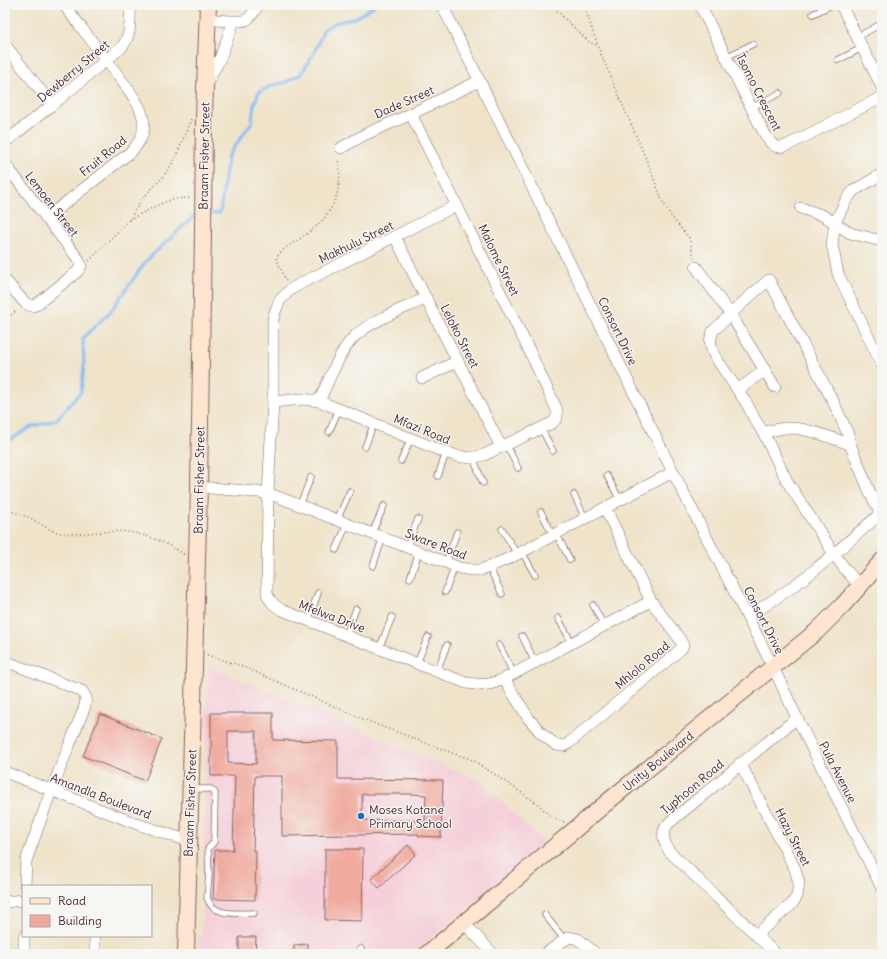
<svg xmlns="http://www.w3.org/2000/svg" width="887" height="959" font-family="Delius,sans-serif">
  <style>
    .built { fill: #f5cfd9 }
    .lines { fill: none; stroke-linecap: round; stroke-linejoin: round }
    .stream { stroke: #84bbf4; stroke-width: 3 }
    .building { fill: #f0aa9e; fill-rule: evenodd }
    .lane-casing { stroke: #846463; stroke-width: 7 }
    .street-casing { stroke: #846463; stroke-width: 12 }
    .secondary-casing { stroke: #846463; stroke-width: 18 }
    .path { stroke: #846463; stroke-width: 1.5; stroke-dasharray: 1 3; stroke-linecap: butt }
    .lane { stroke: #fff; stroke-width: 5.5 }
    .street { stroke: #fff; stroke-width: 11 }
    .secondary { stroke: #fde5d0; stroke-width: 16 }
    .poi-dot { fill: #1f6fb2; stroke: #f6f6f2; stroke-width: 1.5 }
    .labels { text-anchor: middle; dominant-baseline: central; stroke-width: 3; stroke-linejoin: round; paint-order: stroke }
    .street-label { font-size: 12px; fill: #4a1f2b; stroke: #f6f6f2 }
    .poi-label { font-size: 12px; fill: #4a1f2b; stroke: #f6f6f2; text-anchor: start }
  </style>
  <rect width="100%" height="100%" fill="#f6f6f2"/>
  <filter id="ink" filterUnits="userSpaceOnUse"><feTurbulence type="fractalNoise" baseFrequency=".025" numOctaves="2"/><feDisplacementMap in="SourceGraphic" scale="8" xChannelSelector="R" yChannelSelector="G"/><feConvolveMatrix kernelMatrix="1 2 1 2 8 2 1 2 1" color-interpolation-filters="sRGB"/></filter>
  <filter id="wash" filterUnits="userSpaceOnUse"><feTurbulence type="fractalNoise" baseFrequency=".012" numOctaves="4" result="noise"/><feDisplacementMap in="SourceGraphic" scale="16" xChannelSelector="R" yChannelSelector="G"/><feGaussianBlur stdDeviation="0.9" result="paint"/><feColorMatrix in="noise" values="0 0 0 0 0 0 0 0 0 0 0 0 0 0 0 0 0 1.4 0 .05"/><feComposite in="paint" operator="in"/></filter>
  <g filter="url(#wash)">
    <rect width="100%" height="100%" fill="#efe4ca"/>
    <polygon class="built" points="208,666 479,780 545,843 411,954 199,954 199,938 202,938"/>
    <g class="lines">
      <g class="stream">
        <polyline points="208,214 220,213 228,156 252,122 254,105 259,92 271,86 286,82 301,74 314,53 324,29 335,23 357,17 375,5"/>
        <polyline points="5,460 8,441 31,427 56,420 81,392 84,367 83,338 111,311 146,261 194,216 199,216"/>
      </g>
    </g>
    <g id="blocks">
      <g class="building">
        <path d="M211,713H273V740L338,741V779L443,780L441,837L418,836L419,834L282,836V776H255L253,851H256L255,900L213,899L215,850H233L235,776H211ZM228,731H256V764L228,763ZM362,794H412L426,795L425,821L362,820Z"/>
        <polygon points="100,714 162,739 145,781 83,756"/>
        <polygon points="408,845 416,854 379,888 371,879"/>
        <polygon points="325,849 363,849 362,921 325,920"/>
        <polygon points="239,937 256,937 255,954 239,954"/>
        <polygon points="308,944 308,954 294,954 294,945"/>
      </g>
    </g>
  </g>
  <g filter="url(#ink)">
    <use href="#blocks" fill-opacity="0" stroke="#846463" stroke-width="1"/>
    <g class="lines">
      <g class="lane-casing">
        <g id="lane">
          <polyline points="813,14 831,5"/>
          <polyline points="857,37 881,24"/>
          <polyline points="726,57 753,44"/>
          <polyline points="838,60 862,48"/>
          <polyline points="751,108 780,93"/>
          <polyline points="541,428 553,451"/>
          <polyline points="329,432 339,409"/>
          <polyline points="506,444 518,468"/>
          <polyline points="365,447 374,423"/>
          <polyline points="473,457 483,483"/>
          <polyline points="401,461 411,438"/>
          <polyline points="438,476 446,453"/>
          <polyline points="607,476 620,500"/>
          <polyline points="574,495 585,518"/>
          <polyline points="300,505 311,477"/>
          <polyline points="541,512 553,535"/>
          <polyline points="337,520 350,491"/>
          <polyline points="502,529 517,554"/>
          <polyline points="372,533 384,506"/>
          <polyline points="556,533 570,560"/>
          <polyline points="407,547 418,519"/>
          <polyline points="336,550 347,524"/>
          <polyline points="522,552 535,575"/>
          <polyline points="446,562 457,532"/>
          <polyline points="373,566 383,537"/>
          <polyline points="489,567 502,594"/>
          <polyline points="410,578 419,552"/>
          <polyline points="445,592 455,566"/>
          <polyline points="593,605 604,626"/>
          <polyline points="558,618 572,643"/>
          <polyline points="308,621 318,593"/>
          <polyline points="346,635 356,609"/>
          <polyline points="522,636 535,662"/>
          <polyline points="499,645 514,674"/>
          <polyline points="379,649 392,617"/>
          <polyline points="417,663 428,637"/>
          <polyline points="437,671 447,645"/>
          <path d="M193,789H211L215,793L214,842L208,849L209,874L207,898C213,917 238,913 254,913"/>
          <polyline points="545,915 564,939"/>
          <polyline points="356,954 361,949"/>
        </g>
      </g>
      <g class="street-casing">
        <g id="street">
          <polyline points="442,5 673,472 773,667 797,718 882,888"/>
          <path d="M700,5L761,127C768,139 772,152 788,145L882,97"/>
          <polyline points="841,5 882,87"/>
          <path d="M207,19C217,20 237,23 246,20C252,17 255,10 258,5"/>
          <polyline points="5,45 52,105"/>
          <polyline points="207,82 219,61 234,21"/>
          <path d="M5,142L52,105L122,47C132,34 130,20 130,5"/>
          <polyline points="341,148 364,135 411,114 479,81"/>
          <polyline points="5,164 79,260 81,266 78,271 36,305 31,306 25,303 5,280"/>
          <polyline points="882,174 853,191 845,202 835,223 832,244 838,274 882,365"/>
          <path d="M457,205L298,285L290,290L280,300L275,312L273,320V402L268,493L267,594C271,604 277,608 287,612L466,683C483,685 488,686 504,679L651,601"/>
          <polyline points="801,208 824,216 850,233 882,241"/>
          <path d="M46,218L132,151C141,141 146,131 143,118C140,104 130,92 122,81C103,55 83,30 64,5"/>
          <polyline points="395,237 501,447"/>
          <polyline points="696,267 731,315 775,387"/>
          <polyline points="422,378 458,361"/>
          <polyline points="738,390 765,370"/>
          <path d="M319,401C329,381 339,351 355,336C374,319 404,309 426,298"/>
          <polyline points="273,402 302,399 319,401 439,450 457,456 470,458 484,455 552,423 557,418 557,410 529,350 411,114"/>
          <path d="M763,432C770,431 778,429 785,428C807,427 830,438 850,444"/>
          <polyline points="199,487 268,493 460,568 472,570 480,570 489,567 514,556 673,472"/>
          <polyline points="860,586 845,569 834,554 787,481 763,432 754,418 747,404 714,355 712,349 710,341 713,331 750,296 769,280 833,401 848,434 850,444 870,493 882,516"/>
          <path d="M747,616C796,589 838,551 880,514"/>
          <polyline points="5,661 82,691 86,698 85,706 51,791 26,861 25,886"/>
          <polyline points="504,679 529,719 542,734 556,745 564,746 569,743 681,649 683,645 679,638 651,601 605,508"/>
          <polyline points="740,763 786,851 795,869 799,883 797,896 792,904 756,935"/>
          <polyline points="5,772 137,824 189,841"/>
          <polyline points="5,902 23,900"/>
          <polyline points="464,923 493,954"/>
          <polyline points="24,954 24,936"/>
          <polyline points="95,954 95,936"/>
          <polyline points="545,954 569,937 578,939 596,954"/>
          <path d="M776,954L669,851C663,840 660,831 670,822L797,718"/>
        </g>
      </g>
      <g class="secondary-casing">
        <g id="secondary">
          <polyline points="186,954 199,487 203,233 204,117 208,5"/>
          <polyline points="427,954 611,799 817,631 843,605 882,561"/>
        </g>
      </g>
      <g class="path">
        <polyline points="551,5 589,42 598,46"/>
        <polyline points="584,5 600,52 649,166 662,200 671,216 689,238 694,257"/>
        <polyline points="129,220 160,204 173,199 191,198"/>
        <polyline points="89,261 129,220 142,199 163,177 175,159 191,119"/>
        <path d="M286,281L276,258C282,248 296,242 305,235C333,216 344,191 338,158"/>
        <polyline points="5,320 17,310"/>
        <path d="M5,509C13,512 21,514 28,517C39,522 49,531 61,533C84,536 107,529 128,532C149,535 167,543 185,555"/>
        <polyline points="207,655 239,665 370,722 455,754 473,760 522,793 538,804 551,817 565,822"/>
      </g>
      <use href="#lane" class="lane"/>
      <use href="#street" class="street"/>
      <use href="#secondary" class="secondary"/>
    </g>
  </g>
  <circle class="poi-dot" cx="361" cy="816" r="4"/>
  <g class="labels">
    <g class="street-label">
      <text transform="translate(73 71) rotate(-40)">Dewberry Street</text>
      <text transform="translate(759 92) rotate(63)">Tsomo Crescent</text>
      <text transform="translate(404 102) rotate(-24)">Dade Street</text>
      <text transform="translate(103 156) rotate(-39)">Fruit Road</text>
      <text transform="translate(204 156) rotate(-89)">Braam Fisher Street</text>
      <text transform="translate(52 204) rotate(52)">Lemoen Street</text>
      <text transform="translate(356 242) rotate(-26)">Makhulu Street</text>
      <text transform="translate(499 260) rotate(64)">Malome Street</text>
      <text transform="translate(618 331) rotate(64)">Consort Drive</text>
      <text transform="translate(460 336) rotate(63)">Leloko Street</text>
      <text transform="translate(422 429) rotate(22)">Mfazi Road</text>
      <text transform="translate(199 480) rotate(-89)">Braam Fisher Street</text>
      <text transform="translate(436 544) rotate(21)">Sware Road</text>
      <text transform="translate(332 616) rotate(21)">Mfelwa Drive</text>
      <text transform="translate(764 620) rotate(63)">Consort Drive</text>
      <text transform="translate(642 665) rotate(-40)">Mhlolo Road</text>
      <text transform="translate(658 761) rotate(-39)">Unity Boulevard</text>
      <text transform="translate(838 772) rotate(63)">Pula Avenue</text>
      <text transform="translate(692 787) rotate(-40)">Typhoon Road</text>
      <text transform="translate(101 796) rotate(21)">Amandla Boulevard</text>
      <text transform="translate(190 803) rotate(-88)">Braam Fisher Street</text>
      <text transform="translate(793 837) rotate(63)">Hazy Street</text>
    </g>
    <g class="poi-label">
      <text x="369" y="809">Moses Kotane<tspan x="369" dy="14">Primary School</tspan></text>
    </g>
  </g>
  <rect width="887" height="959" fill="none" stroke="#f6f6f2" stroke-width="20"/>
  <rect x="22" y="885" width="130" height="52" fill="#f6f6f2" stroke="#b1a0a2"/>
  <rect x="30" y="898" width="20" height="6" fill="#fde5d0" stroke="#b1a0a2"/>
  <text x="58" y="905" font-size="12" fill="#4a1f2b">Road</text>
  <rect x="30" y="915" width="20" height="12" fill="#f0aa9e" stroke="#b1a0a2"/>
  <text x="58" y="925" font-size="12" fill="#4a1f2b">Building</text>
</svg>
